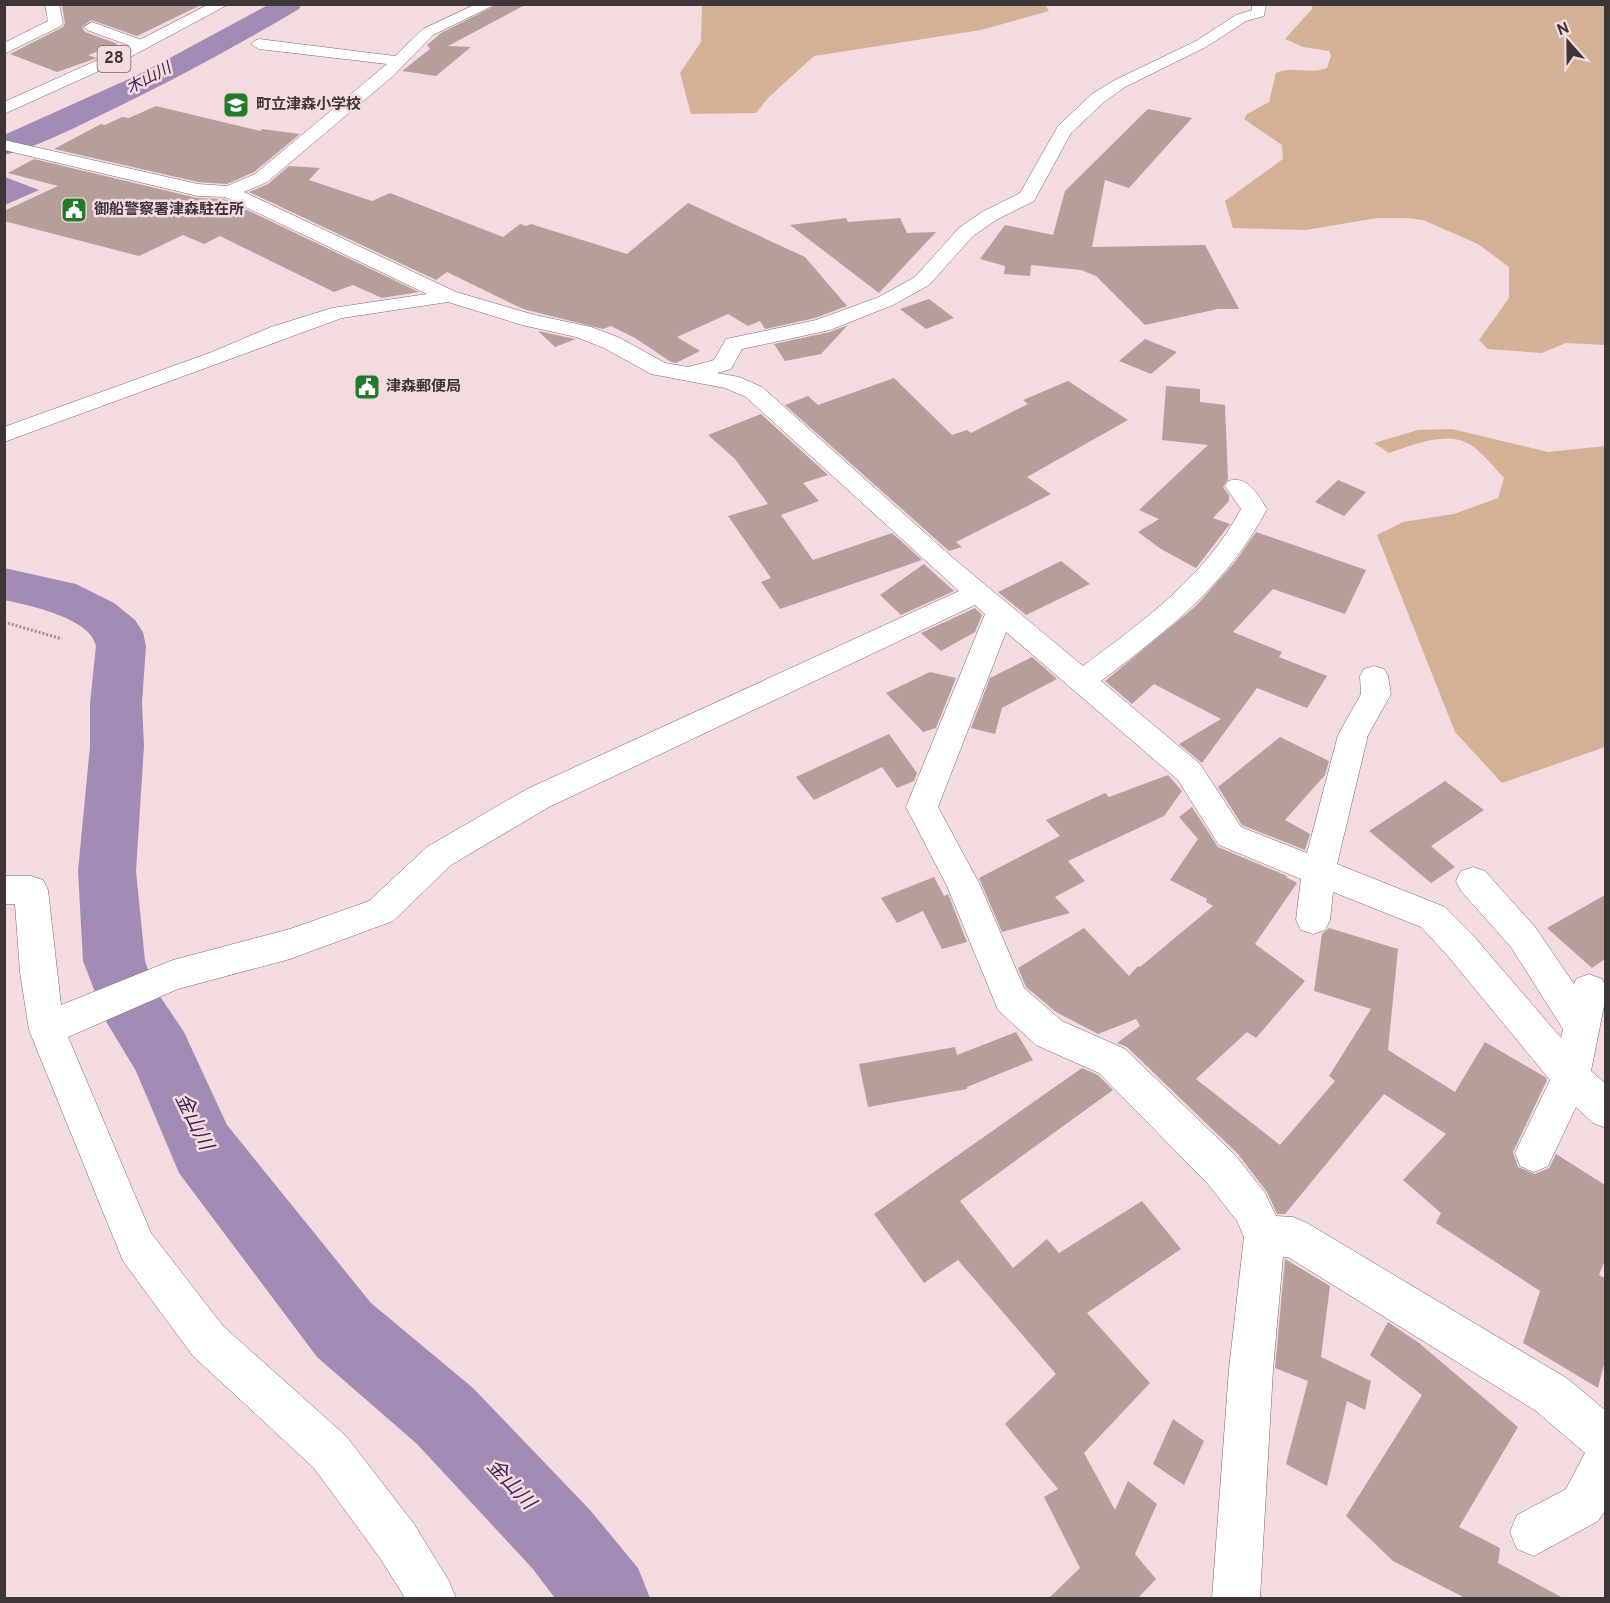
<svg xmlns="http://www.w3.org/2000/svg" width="1610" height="1603" font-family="Overpass,'Noto Sans JP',sans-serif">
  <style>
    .green { fill: #d2b197 }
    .water { fill: #a28cb5 }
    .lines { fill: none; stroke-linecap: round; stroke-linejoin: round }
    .river { fill: #a28cb5; fill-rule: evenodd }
    .building { fill: #b69f9a }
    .minor-casing { stroke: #7c676b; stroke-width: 1 }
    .primary-casing { stroke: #7c676b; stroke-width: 1 }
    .path { stroke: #a29093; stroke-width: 3; stroke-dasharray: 2 2; stroke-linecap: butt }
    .minor { fill: #fff; fill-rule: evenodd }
    .primary { fill: #fff; fill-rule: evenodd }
    .labels { text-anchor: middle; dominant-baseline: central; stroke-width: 5; stroke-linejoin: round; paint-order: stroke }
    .far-poi-label { font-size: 15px; font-weight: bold; fill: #3e3537; stroke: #f4dbdf; text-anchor: start }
    .shield { fill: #f4dbdf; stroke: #756769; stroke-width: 1.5 }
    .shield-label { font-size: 16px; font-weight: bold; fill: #3e3537 }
    .far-water-label { font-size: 16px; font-style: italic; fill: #402155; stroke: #f4dbdf }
    .water-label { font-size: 20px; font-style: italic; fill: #402155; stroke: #f4dbdf }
  </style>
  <rect width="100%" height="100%" fill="#f4dbdf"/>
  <g class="green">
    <polygon points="1045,4 1049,11 981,30 814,56 769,97 756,113 691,114 680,73 701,42 702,5"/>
    <path d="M1310,5H1605V345L1566,343L1542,353L1488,349L1479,340L1509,298V267L1478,244L1423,220L1407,218H1377L1306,230L1233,228L1225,201L1283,159L1282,145L1244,119L1247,114L1269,102L1276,73C1292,65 1311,75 1327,68L1331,56L1329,51L1303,47L1285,39L1313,8Z"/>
    <path d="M1452,429L1548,452L1605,446V747L1502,783L1455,732L1377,535L1403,522L1454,514L1498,498L1504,478C1495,468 1485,456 1475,448C1451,428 1414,445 1389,453L1374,443L1418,430Z"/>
  </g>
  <polygon class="water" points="4,177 5,177 39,190 5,205"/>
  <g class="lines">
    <g class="river">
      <path d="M270,4H302L299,9C233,48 166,84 97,117C68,131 36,147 4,155V135L140,74Z"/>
      <path d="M4,568L76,584L114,603L135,620L143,632L146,646L142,703L144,746L136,871L145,961L155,989L184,1032L227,1125L371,1303L473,1388L590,1510L638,1568L650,1598H555L532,1568L417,1444L317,1357L179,1173L136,1071L107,1023L83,961L78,871L90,746V703L96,646C91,618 28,605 4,600Z"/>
    </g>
  </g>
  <g class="building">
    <polygon points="63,4 203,4 137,36 91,20 82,27 85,32 118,44 88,55 97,58 57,72 10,54 63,27 65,23 62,6"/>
    <polygon points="498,4 527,4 448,46 471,47 436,76 402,71 430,49 427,45 441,33"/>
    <polygon points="156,106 260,131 262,129 300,134 254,172 227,184 198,182 54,149 101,124 105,125 122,117 129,118"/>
    <polygon points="1148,109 1192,118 1129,188 1105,180 1092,247 1205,245 1239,309 1218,309 1145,325 1096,276 1081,270 1031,265 1030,276 1004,274 1005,266 980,259 1005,225 1053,235 1065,191"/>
    <polygon points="34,159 197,198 224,199 419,292 382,298 353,285 334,292 220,236 204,244 183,235 139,256 4,221 4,211 58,186 8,173"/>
    <polygon points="289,166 320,168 309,180 372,201 390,193 503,237 520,224 526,226 531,224 627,254 688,203 805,257 847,306 815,318 765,329 760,321 748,326 728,314 677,337 700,351 676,363 671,362 635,338 611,326 603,329 523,309 447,272 436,280 249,192 268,184"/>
    <polygon points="846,218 848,222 900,218 907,233 936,232 879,293 790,225"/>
    <polygon points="929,299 954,318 926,329 900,309"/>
    <polygon points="848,325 821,354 785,361 774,344 830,332"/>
    <polygon points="538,331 575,339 576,339 555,347"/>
    <polygon points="1145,339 1177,352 1151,374 1119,361"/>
    <polygon points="894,378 952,435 967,430 971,433 1028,404 1023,400 1068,381 1128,420 1027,477 1051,494 956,542 962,547 949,551 785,405 808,396 818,405"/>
    <polygon points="1166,386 1200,389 1200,402 1225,405 1228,479 1223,487 1229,495 1229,501 1213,518 1230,524 1196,568 1161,549 1138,532 1159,519 1139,510 1208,445 1162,440"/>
    <polygon points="761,414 828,475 803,483 819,501 781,515 813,560 892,533 922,560 780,609 761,582 771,578 728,516 768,504 735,459 708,435"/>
    <polygon points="1338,480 1366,492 1344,516 1315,502"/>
    <polygon points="1256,532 1366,570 1345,614 1273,589 1233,632 1282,652 1279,657 1327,676 1307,708 1257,688 1202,763 1179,744 1221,719 1154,684 1132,704 1105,681 1196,606 1235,562"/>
    <polygon points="1061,561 1090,584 1026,615 998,592"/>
    <polygon points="924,564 954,591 901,615 880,595"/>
    <polygon points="975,608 982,615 975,632 941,651 921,633"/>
    <polygon points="1032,657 1057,679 1002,708 995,734 971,728 990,678"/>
    <polygon points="930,672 956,678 936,728 923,732 886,693"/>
    <polygon points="889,734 917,773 914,781 897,788 882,767 814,800 796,777"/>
    <polygon points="1280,737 1329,761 1325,775 1285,820 1310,834 1305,850 1242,825 1218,787"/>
    <polygon points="1168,775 1182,791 1164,816 1068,861 1085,881 1055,897 1070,913 1002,932 979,878 1060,836 1046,820 1105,793 1109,797"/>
    <polygon points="1445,781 1484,810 1431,846 1455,867 1431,883 1369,831"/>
    <polygon points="1192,807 1218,847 1287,876 1286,877 1297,883 1255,944 1305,981 1256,1038 1247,1032 1196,1079 1280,1145 1335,1081 1329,1076 1371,1009 1314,991 1322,934 1329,928 1398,949 1388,1050 1455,1092 1485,1042 1545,1077 1547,1080 1513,1152 1518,1167 1535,1174 1549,1168 1556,1154 1605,1185 1605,1260 1599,1275 1605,1278 1605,1360 1598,1388 1523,1343 1540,1291 1436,1223 1441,1213 1403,1180 1446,1134 1384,1094 1285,1214 1277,1214 1267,1192 1238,1154 1127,1047 1117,1043 1140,1026 1136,1019 1098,1034 1056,1012 1026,987 1018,968 1084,928 1129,976 1138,966 1140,967 1213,906 1206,902 1207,899 1170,880 1198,839 1179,817"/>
    <polygon points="934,877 944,896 948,894 967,942 942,949 923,911 897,923 881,898"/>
    <polygon points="1605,895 1605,959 1592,968 1547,928"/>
    <polygon points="1016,1032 1033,1060 967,1087 967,1089 868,1107 859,1064 955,1047 957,1055"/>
    <polygon points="1082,1068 1098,1075 1113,1090 960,1201 1013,1268 1047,1239 1059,1253 1142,1201 1181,1249 1087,1313 1150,1383 1084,1453 1115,1510 1128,1481 1157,1504 1135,1554 1156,1579 1137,1599 1048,1599 1080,1568 1044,1497 1058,1489 1005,1424 1056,1374 958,1260 924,1283 874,1214"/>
    <polygon points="1285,1259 1330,1286 1321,1357 1371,1381 1365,1410 1347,1401 1327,1486 1286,1464 1308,1381 1275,1368"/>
    <polygon points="1388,1322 1419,1343 1518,1427 1459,1527 1500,1548 1498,1563 1565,1599 1467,1599 1393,1561 1346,1516 1422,1395 1370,1355"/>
    <polygon points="1173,1419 1204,1441 1184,1485 1153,1464"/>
  </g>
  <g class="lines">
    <g class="minor-casing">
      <g id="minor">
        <polygon points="45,4 59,4 63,23 61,26 4,54 4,43 48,21"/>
        <path d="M476,4H496L433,35L393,76L267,182L244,192L456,292L535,315L591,327L620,338L665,363L688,367L714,360L726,339L816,320L879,297L915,277L959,228L982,212L1020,193L1058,126L1092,94L1113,81L1196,41L1236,15L1252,10V4H1266L1264,16L1246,21L1206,47L1125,87L1104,102L1071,133L1034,201L996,220L973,236L929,285L893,305L830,330L742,349L731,369L717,373L739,377L762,387L953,558L1083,666C1143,621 1205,577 1241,509L1225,486L1228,481C1248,475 1257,494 1267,509C1227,585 1168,630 1101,681L1200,764L1241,827L1307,853L1338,735L1361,694L1360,676L1364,669L1374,666L1384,669L1388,676L1391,694L1368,735L1337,864L1445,907L1471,933L1561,1038L1563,1029L1511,947L1461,891L1456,881L1461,871L1473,867L1485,871L1535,927L1574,984L1576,979L1589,974L1602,979L1606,987V996L1591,1071L1606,1084V1128L1593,1123L1576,1107L1548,1166L1534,1172L1520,1166L1515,1153L1550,1080L1447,955L1421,927L1333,892L1330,920L1325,930L1313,934L1301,930L1296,920L1301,879L1219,845L1178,780L1006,632L938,807L980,885L1024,988L1062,1021L1125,1049L1236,1156L1265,1193L1276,1216L1293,1217L1307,1223L1568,1379L1606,1411V1509L1598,1521L1534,1556L1517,1549L1510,1532L1517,1515L1566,1489L1585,1453L1536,1411L1288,1257H1283L1273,1369L1260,1598H1212L1229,1369L1244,1237L1237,1221L1208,1184L1099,1073L1036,1045L998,1010L947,886L906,807L985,614L975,605L549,807L451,865L393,921L290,959L178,989L68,1037L151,1233L223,1326L346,1436L414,1524L449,1581L456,1598H405L380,1558L314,1468L193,1356L123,1261L29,1030L20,972L15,904H4V876H31L43,880L48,890L61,1005L173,960L290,929L369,901L427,847L527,789L959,591L746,397L725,388L651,374L604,348L576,337L522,325L448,302L342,318L4,442V427L212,352L271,327L332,308L427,294L225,197L198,196L4,150V140L198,184L227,186L255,174L387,64L259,49L251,44L254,41L259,39L395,56L423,29Z"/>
        <polygon points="92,22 147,42 150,45 142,50 87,30 84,27"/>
      </g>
    </g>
    <g class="primary-casing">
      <polygon id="primary" points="209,4 229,4 132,56 4,114 4,102 120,50"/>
    </g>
    <polyline class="path" points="4,622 62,639"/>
    <use href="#minor" class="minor"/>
    <use href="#primary" class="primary"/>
  </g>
  <defs>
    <g id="school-square" transform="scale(1.35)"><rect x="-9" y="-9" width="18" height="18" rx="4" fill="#237b29" stroke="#f4dbdf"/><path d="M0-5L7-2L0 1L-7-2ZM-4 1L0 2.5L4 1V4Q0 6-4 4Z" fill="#fff"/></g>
    <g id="civic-square" transform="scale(1.35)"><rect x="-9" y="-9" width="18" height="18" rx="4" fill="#237b29" stroke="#f4dbdf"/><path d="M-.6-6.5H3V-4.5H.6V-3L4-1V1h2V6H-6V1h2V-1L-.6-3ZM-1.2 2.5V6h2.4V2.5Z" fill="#fff"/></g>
  </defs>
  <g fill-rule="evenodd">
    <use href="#school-square" x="236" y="105"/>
    <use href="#civic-square" x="74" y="210"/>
    <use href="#civic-square" x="367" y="387"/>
  </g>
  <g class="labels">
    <g class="far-poi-label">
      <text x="256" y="105">町立津森小学校</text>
      <text x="94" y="210">御船警察署津森駐在所</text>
      <text x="386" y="387">津森郵便局</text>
    </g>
    <rect class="shield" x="97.5" y="46" width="33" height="26" rx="4.5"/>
    <g class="shield-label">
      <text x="114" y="59">28</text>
    </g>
    <g class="far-water-label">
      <text transform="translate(149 79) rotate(-28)">木山川</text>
    </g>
    <g class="water-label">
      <text transform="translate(193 1122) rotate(64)">金山川</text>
      <text transform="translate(510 1485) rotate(47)">金山川</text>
    </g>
  </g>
  <rect width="1610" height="1603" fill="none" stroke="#3e3537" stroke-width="12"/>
  <g transform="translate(1568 42) rotate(339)" stroke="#f4dbdf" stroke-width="4.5" paint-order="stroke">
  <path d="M0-4.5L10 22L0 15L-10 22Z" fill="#3e3537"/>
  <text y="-9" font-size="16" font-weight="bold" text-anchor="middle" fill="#3e3537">N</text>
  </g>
</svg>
